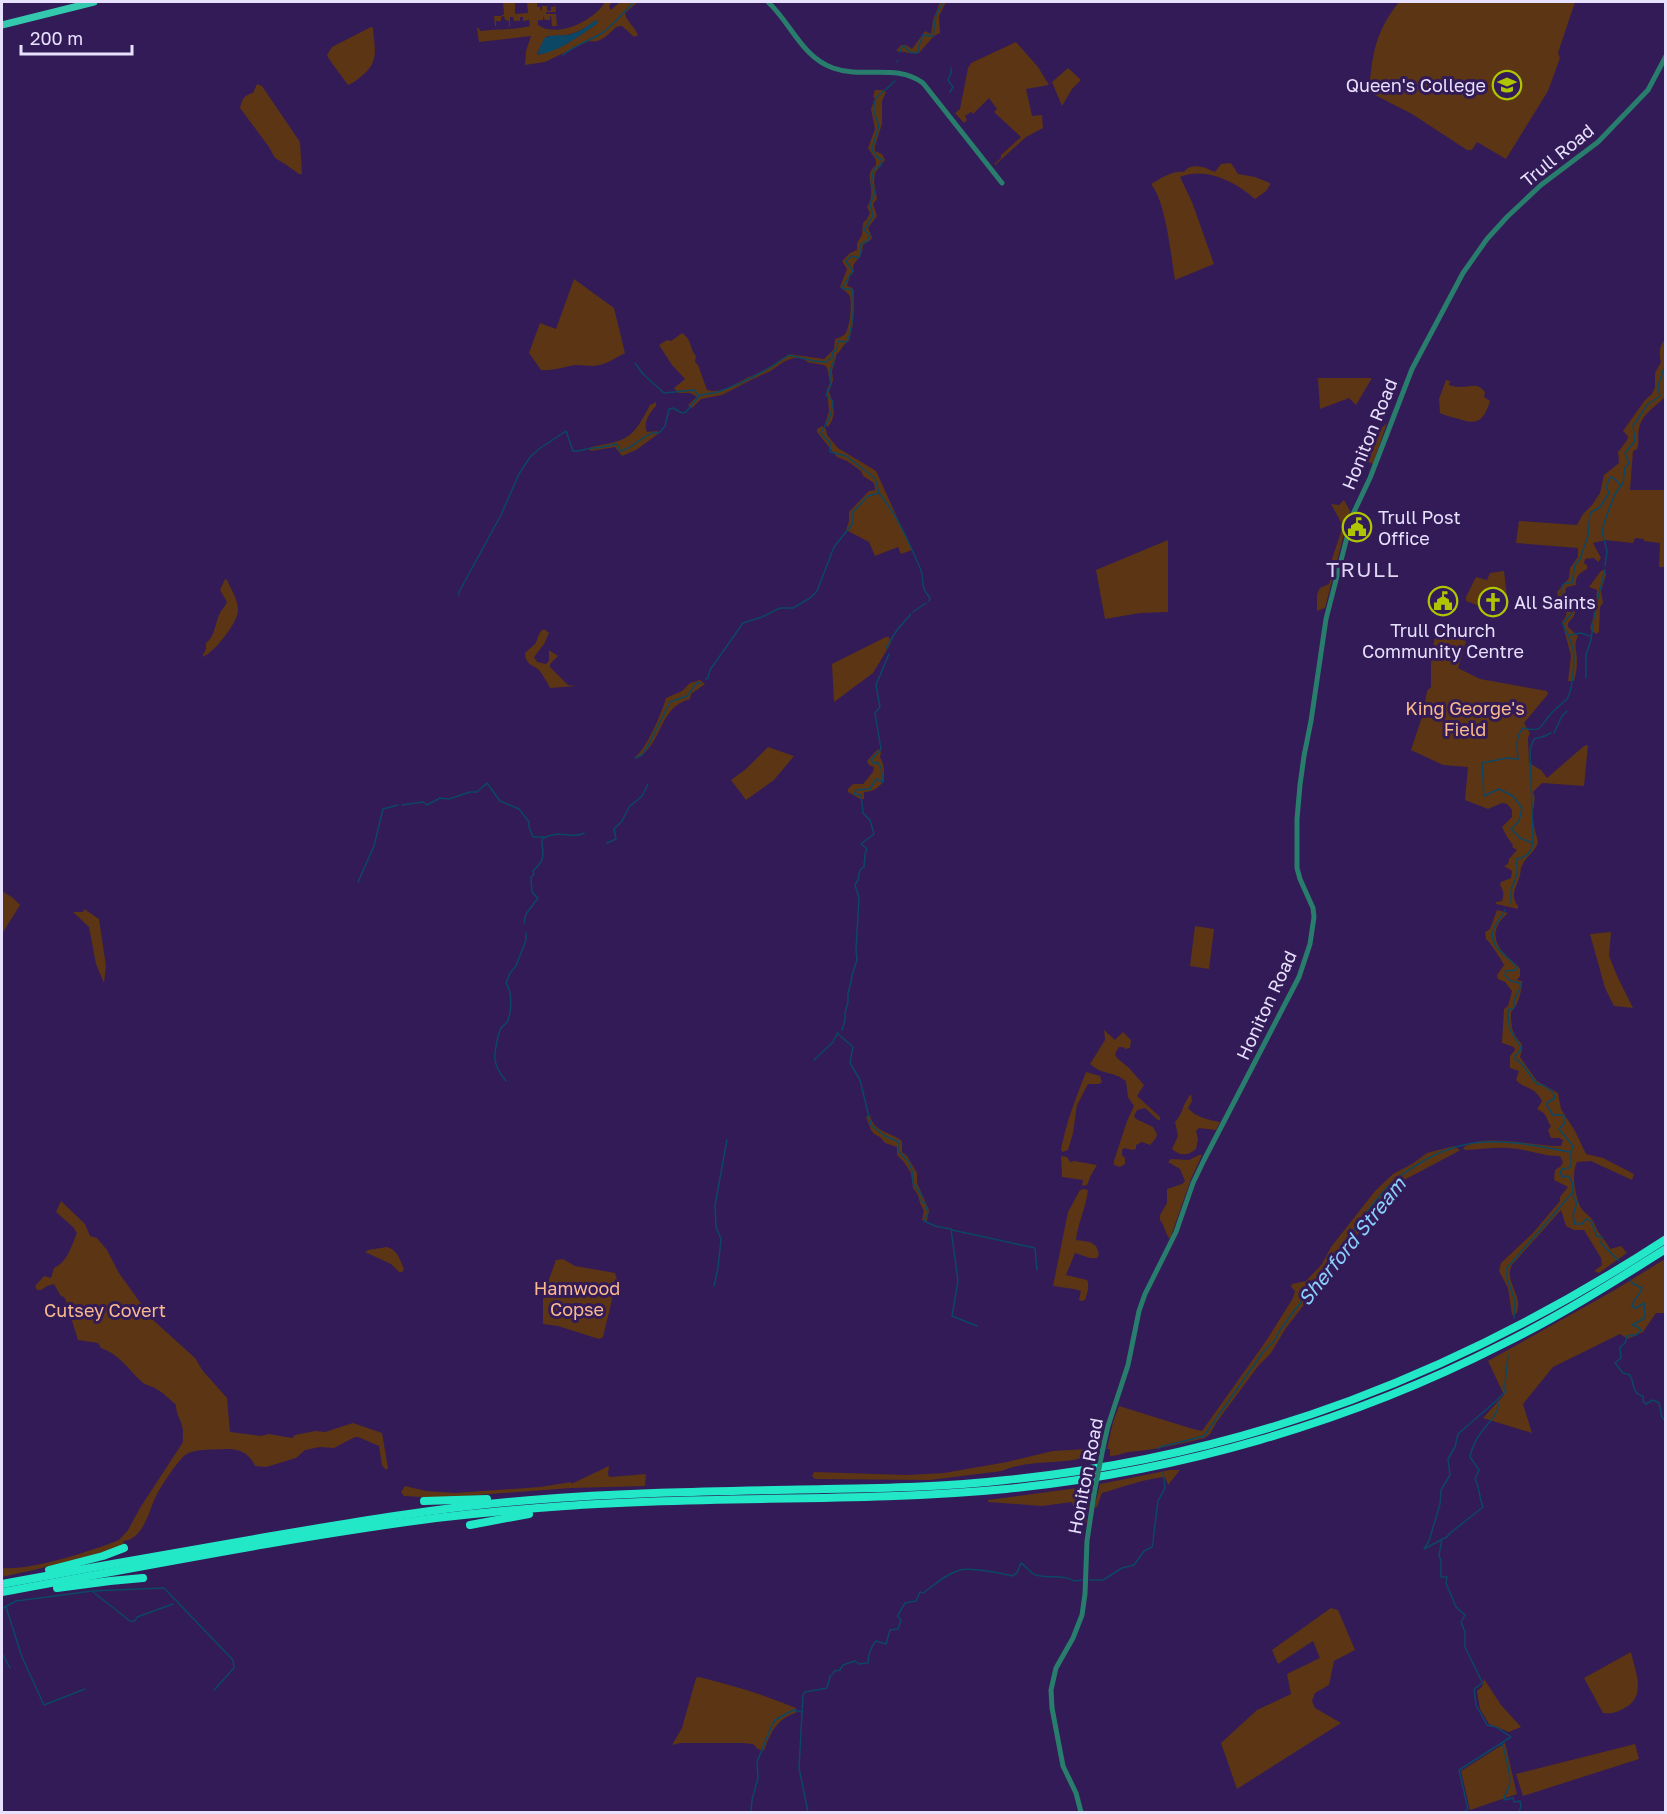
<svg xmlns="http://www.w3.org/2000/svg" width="1667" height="1814" font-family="'Golos Text',sans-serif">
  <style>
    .green { fill: #5c3515; fill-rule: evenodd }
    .water { fill: #0c4765 }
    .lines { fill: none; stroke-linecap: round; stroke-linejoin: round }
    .stream { stroke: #0c4765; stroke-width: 1.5 }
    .minor { stroke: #287d6c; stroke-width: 5 }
    .major { stroke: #34c9ae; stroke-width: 7 }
    .highway { stroke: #23e8c7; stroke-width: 8 }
    .minor-bridge { stroke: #287d6c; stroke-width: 5 }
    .labels { text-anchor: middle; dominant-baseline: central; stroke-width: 6; stroke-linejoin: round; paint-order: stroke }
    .poi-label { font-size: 18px; fill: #e8e1fe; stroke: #321b56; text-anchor: start }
    .street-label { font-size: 18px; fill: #e8e1fe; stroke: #321b56 }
    .park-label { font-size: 18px; fill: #f9bb8d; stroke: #321b56 }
    .water-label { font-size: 20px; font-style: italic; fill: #8ad0fd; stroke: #321b56 }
    .quarter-label { font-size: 21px; letter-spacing: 1.5px; fill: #ded6f4; stroke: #321b56 }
  </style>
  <rect width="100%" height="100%" fill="#321b56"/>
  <g class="green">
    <path d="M503,2H515V14L528,13L527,2H540H537V7H540L541,11H542V6H547V11H551V7H554L555,4L556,12H546V14H556L557,26H552L551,16H550V20H545L543,16V20H538V25C557,39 595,20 605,2H612L609,6L611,10L620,2H638L625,13C626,21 635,27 638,35L634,37L622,26L616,27C609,34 600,44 589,41L545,62L525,65L526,51L531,36L479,42L477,28H479L480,31C498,29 514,30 530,26L529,20L523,21V17H520V21H514L513,17H510V26L508,27L509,25V21L505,20L504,16L501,17V21H496V26L498,27L495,26L494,16H501L504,14ZM595,21H597L595,25L565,45L538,55L537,53L547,36C568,37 578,33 595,21Z"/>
    <path d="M940,2H946L939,16L940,33L934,36L919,53C912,55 904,51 896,51L901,45H906L912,49L925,31L931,34L933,20Z"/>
    <path d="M1399,2H1575L1558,53L1560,58L1548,91L1506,159L1477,142L1472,150H1467L1412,114L1369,92C1372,55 1375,32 1399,2Z"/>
    <path d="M371,27L373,28C374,47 380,60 364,74C359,78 354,83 348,85L329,59L327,55L332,47Z"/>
    <polygon points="1016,42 1038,67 1049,85 1026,89 1032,116 1042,115 1043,128 1026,137 995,165 994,164 1001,158 1001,155 1021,137 994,112 997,109 989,98 973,114 971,112 965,116 967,120 964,123 955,113 960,109 968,68 971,63"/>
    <polygon points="1068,68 1081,80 1072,89 1062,106 1052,82"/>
    <path d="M257,84L262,86L300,142L302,174H299L285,164L275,158L269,147L240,108C242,99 244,95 253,93Z"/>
    <path d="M875,90H882L886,92L882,101V124L875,146V151L882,154L885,160L875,173L874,182L877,199L873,204L877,216L868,228L872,237L871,240L863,245C862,258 858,257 853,266L854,272L850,276L847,286L853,288L854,292L853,324L849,341C842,345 842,350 836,355V358L832,371L833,380L829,392C834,404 837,416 828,427L825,424L829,411L827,390L830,383L828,371L826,366C820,364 817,364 811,363C808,363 806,360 803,359C790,355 781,364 772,370C766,374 760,375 754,379L752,376L770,367L789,354L824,359L834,349L835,339C838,338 841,337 844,335C850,331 852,304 850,297C848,292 843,290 840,287L847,269L842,261L850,253L857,250V243L862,235L863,223L867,219L870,213L867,207C869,203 871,200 871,196C873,184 864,175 876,165V160L868,148L875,129L871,109L875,98L873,97Z"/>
    <path d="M1231,163L1238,174L1255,177L1270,183V185L1266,191L1255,199C1236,182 1206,166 1180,177L1192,202L1214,264L1175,280C1171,256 1166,202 1151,184C1161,178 1173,170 1184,172C1191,162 1205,167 1215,172L1221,164Z"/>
    <path d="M574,279L614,308L625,353C615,358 606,365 594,366C588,366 581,365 575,365C564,367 553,371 541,370L529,353L540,323L556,329Z"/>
    <path d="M682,333C693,341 689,348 696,356L695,362L698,365L707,390C720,395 738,382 751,376L753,379L722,395L701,399L692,408L688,405L697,397L690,393H678L674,388L685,379L672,365L659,345L667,340L671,341Z"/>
    <path d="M1665,339V397C1656,406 1641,415 1639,429C1637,436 1640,442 1637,449L1633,451L1630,490H1665V567H1659L1660,543L1644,541V539L1635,538L1633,543L1605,540L1593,543L1601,558L1598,562L1594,558L1585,559L1584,563L1587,565V569C1580,573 1575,576 1576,585L1567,587L1565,590L1566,592L1564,595V599L1567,602H1572C1578,611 1575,616 1568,623V627L1578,636C1573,645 1577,651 1577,661C1577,667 1576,675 1574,681H1568L1571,656L1562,622L1566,616L1567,607L1560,604L1557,592L1569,578L1570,568L1578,557V548L1516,543L1519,521L1577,525L1583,514L1592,505L1600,493L1604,475L1619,463L1618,452L1627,440L1628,436L1623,431L1645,400L1652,394L1655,387V373L1661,362C1659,353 1659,347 1665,339Z"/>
    <polygon points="1318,378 1372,378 1356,405 1349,398 1320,409"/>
    <path d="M1446,380L1450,381L1449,385C1453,386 1456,387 1460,387C1471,387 1477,382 1485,392L1484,397L1490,401C1484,420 1478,426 1459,419C1453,417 1446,416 1440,413L1439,399Z"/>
    <path d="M656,402V406C649,413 643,423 647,432L658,431V434L636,450L622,456L615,447L591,451L589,450L591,447C628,440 632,440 650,405Z"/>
    <polygon points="1387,423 1373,464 1364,460 1362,455 1357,452"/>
    <polygon points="822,426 826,429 827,435 838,448 876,471 912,550 901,554 898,547 875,556 869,542 846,530 849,521 849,512 869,491 875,490 874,483 863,476 861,471 847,461 837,457 817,432 817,429"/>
    <polygon points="1344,500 1350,511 1325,608 1317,611 1317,594 1320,588 1329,584 1333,569 1332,559 1341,532 1342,524 1331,504 1339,505"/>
    <polygon points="1168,540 1168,612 1140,613 1105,619 1096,570"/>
    <polygon points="1605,569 1606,575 1601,591 1603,603 1600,607 1599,632 1596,634 1590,629 1594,614 1592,607 1596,602 1597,590 1589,587 1600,572"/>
    <polygon points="1504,571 1507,597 1502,599 1496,608 1488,609 1466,601 1466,597 1476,577 1487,580 1490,573"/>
    <path d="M225,579L227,580C231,589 238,600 238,610C238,623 213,654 202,657L206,649V643C215,636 215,624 219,615C221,610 225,607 227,602L220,590Z"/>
    <path d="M544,629L549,633L544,644L534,657L537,662L546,664L549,661V650L558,656L550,664V667L568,685L576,686L550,688C548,683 543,676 540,671C533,664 526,666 525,653C528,650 532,647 535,644C539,638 537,633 544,629Z"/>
    <path d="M1437,630L1443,632V635L1466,641L1458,668L1480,679L1547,691L1548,694L1524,723L1530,733L1528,738L1529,763L1541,770L1547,778L1584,746L1588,745L1584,786L1542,783L1533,792C1537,800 1532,808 1533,817C1533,826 1536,833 1538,842C1535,853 1526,856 1522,866C1520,869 1521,872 1520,875C1517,888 1509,893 1518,906V909L1496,904V902L1502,901C1504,894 1504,891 1500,885L1501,882L1511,878L1512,871L1504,866L1508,864L1509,859L1517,850L1512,847L1513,845L1507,837L1502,827L1512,817V810L1507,804L1502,803L1488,809L1465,800L1468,767L1443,765L1411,750L1423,714L1427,691L1431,687V653Z"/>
    <polygon points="886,637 889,637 891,643 873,673 834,702 832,664"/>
    <path d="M700,680L705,684L691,694L690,699C657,708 664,744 636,759V756C646,750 663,710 666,698L682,691L690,683Z"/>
    <polygon points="768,747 794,756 774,780 746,800 731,780 746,769"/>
    <path d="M878,749L881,752L880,758C885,764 884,774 884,781C878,788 873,792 864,792V799H860L848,792V789L853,784H863L873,772L874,767L869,765L867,761Z"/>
    <polygon points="2,891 13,898 20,905 2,934"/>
    <polygon points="84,909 99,919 106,966 104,983 96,964 89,927 73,912 83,912"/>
    <path d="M1497,910L1508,913C1490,929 1492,943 1510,959C1514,963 1517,964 1520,969V976L1517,980L1522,981C1522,990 1518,1007 1511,1012C1511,1018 1511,1025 1513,1031C1518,1044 1526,1040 1520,1057L1537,1081L1558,1093L1561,1109L1575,1131L1586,1154L1603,1158L1634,1174L1632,1180L1591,1161L1577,1162C1571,1174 1575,1196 1581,1208C1584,1212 1587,1214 1591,1218C1595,1222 1596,1230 1600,1234C1604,1240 1607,1243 1610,1249L1621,1246L1627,1253L1599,1273L1594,1271L1602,1265L1601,1258L1584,1230H1574L1566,1226L1561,1210L1512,1265C1503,1281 1525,1297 1516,1314L1512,1315L1508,1288L1499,1271L1501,1263L1533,1233L1560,1201V1197L1568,1187L1554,1180L1555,1170L1561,1166L1563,1162L1560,1156C1548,1157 1531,1151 1518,1149C1500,1146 1482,1149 1465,1150L1463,1148C1482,1132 1537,1147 1561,1146L1563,1140L1559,1138H1551L1548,1130L1551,1126C1545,1118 1549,1115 1537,1109L1542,1101C1534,1085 1525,1090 1516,1080L1519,1071L1510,1068V1056L1515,1050L1514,1047L1502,1043L1504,1009L1508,1006L1512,991L1505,982L1498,979L1497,975L1504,965C1501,959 1490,942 1486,939L1485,932L1490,929Z"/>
    <polygon points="1195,926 1214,929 1209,969 1190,966"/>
    <polygon points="1611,932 1609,956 1618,978 1633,1008 1614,1006 1605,988 1590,934"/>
    <path d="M1104,1030L1115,1040L1123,1032L1131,1040L1130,1048L1125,1049L1123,1047H1119L1115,1054L1117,1058L1129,1068L1144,1085L1137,1096L1160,1117V1120H1158L1145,1108L1137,1110L1134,1116L1136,1119L1153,1127L1157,1134L1156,1138L1150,1145L1142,1142L1136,1145V1149L1133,1150L1124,1148L1122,1150V1155L1125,1158V1164L1120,1167L1114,1165V1161L1127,1121L1134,1106L1128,1097L1126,1081C1111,1070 1104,1076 1090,1064L1105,1040Z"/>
    <path d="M1086,1072L1100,1076L1102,1082L1099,1084H1088L1077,1105L1073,1133L1068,1150L1063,1152L1061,1150C1066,1122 1076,1098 1086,1072Z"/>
    <path d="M1191,1094L1192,1101L1188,1108C1195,1117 1209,1120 1220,1122L1216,1130L1199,1128L1196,1131L1198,1139L1196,1149C1188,1156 1180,1156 1172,1149L1178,1136L1175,1122C1183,1114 1183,1102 1191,1094Z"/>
    <path d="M870,1115C873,1132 891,1132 902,1141V1152L907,1156L917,1173V1183L929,1210L927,1221L922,1220L924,1211L920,1203L918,1195L913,1188L911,1173L904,1162L897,1155V1147L885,1143L880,1137L874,1134L871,1130L866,1117Z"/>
    <path d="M1454,1146L1460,1150L1457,1152L1404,1180L1385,1198L1366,1226L1349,1243L1345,1252L1286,1328L1271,1353L1259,1365L1216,1423L1210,1434L1205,1438C1180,1444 1155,1450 1129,1452C1122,1453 1118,1456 1110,1456V1449H1107L1113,1422L1119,1406L1193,1429L1202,1431L1266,1341L1293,1298L1295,1291L1291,1287L1292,1284L1306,1281L1322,1264L1331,1247L1375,1191L1393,1174L1412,1164L1427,1153Z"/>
    <path d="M1199,1155H1202L1191,1179L1170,1239C1165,1234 1165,1226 1160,1220V1215L1167,1203V1189L1182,1184L1185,1181L1180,1169L1168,1162L1171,1159L1189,1160Z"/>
    <polygon points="1061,1156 1067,1157 1070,1162 1074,1161 1097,1165 1091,1175 1087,1185 1082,1186 1083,1180 1062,1177"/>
    <path d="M1084,1189L1088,1190C1086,1208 1078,1222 1076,1240L1090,1242L1096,1246L1099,1254L1097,1258H1090L1075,1253L1066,1275L1087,1280C1090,1287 1087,1293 1085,1300L1081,1301L1079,1300L1081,1291L1074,1289L1053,1286L1068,1212L1080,1190Z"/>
    <path d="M61,1201L85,1224L90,1236L97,1238L107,1250L119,1273L152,1319L195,1358L203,1371L227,1398L230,1432L261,1436L269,1434L292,1438L295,1435L315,1431L325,1432L353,1423L382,1433L388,1468L386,1470L382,1465L379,1446L358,1437H355L334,1448L320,1447L305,1450L296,1458L266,1467L255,1466C250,1453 238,1448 225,1449C213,1450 193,1448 184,1456C177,1462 162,1485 157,1494C149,1509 144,1540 123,1541L124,1545C84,1559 43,1568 2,1577V1568C31,1571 91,1551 119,1540L128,1530L140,1508L183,1442C182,1436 184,1431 182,1426C180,1418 176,1414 176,1405C170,1400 165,1394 158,1390C153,1386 146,1386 141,1381C128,1369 119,1354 101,1348L98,1343L78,1340L65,1298L60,1295L54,1284L47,1286L41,1290H37L35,1286L44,1276L51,1278L54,1268C68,1262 71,1246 77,1233L73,1227L56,1212Z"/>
    <path d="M387,1247C398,1250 400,1260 404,1269L402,1272H399L391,1264L365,1252L368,1250Z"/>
    <polygon points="563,1259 575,1266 615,1273 617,1279 603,1337 599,1339 558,1326 543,1324 543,1296 556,1260"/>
    <polygon points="1665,1259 1665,1313 1656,1313 1643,1332 1628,1339 1620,1334 1553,1367 1523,1404 1532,1433 1483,1418 1504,1395 1488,1361 1613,1291"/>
    <path d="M1097,1431L1103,1432L1100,1451C1070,1468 1033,1457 1002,1471L930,1480L815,1479L812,1476L814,1472L907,1475L944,1473L1007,1462L1053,1451L1087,1449Z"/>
    <polygon points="609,1466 608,1475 610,1477 646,1474 645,1486 571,1488 439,1498 404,1496 401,1492 405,1486 426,1491 455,1493 540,1487 571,1482 571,1484"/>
    <path d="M1170,1470H1180L1168,1485L1165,1477C1144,1479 1123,1487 1102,1493L1097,1507L1094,1508L1100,1484Z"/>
    <polygon points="1092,1486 1086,1524 1078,1522 1072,1502 1042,1506 988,1502 988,1500"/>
    <polygon points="1331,1608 1338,1610 1355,1650 1334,1661 1329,1685 1315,1693 1312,1701 1315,1708 1341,1723 1237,1789 1221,1743 1257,1710 1291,1694 1287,1674 1320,1658 1313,1641 1278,1664 1272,1650"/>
    <path d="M1631,1652C1636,1675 1648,1698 1621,1710C1614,1713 1610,1714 1603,1713L1584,1678Z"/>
    <path d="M699,1677C732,1685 765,1695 796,1708V1713C777,1718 770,1734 764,1751L758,1749L753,1744L743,1743H680L672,1745L682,1728L696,1678Z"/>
    <polygon points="1484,1679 1501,1705 1521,1727 1509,1732 1489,1724 1480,1709 1477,1691 1482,1687"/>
    <polygon points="1505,1743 1517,1794 1470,1810 1461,1771"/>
    <polygon points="1635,1744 1639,1759 1523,1796 1516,1774"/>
  </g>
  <path class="water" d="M597,20L598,23L595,25C581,35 554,55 537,54C540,50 542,40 545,38C550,34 562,36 568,35C581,32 586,26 597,20Z"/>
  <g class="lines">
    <g class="stream">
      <polyline points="900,52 902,46 905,47 910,52 916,53 919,51 919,46 923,35 933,36 936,15 943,2"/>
      <path d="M563,55C575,45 589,41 602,33C613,25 624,12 634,2"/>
      <polyline points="897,62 898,60"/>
      <polyline points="950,92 953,87 948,80 951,73 951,68"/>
      <path d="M635,363L643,374L664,393L694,390L699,396C705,393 711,394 718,392C743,383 768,370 789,355L814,361L826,362L831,358"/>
      <path d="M879,493C898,517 908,540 920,568C926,580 918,584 930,598L929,601"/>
      <polyline points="1605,566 1607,551 1602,532 1605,520 1615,494 1623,483 1625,468 1629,463 1625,453 1635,441 1633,426 1647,405 1660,396 1658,386 1665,365 1664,344 1666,343"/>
      <path d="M459,595V592L501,515L519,474L530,457L539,449L566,431L573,451C581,452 586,448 593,448C601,448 608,446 617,444L620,451C635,449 644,431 659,433L665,426L669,409L673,408L682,413L686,412L699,396"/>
      <polyline points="913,612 926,603"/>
      <polyline points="1569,635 1581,633 1590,636"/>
      <polyline points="886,648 897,630 911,614"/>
      <polyline points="1586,678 1586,655 1591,640 1595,609 1605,570"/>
      <path d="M706,679L708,678L710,670L743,623L762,617L780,608H793L810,598L817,591L834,547L853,523V512L868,496L879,493L875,478L846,456L830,452V443L821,433C828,419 831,419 833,401L826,395L831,384V374L830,371L834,361L832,353L837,349L838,341L847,342C853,326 855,305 852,289H843V286C848,281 848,276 853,271L846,261L852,256L859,258L861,252V244L868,241L870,235L864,230L873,216L870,204L875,192L871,183L874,169L880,166L882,160L877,157L872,149L879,125L874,113V105L876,98L895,81"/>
      <polyline points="1554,733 1562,716 1567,711"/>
      <polyline points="635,758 642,755 648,746 670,702 687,696 697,683 701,683"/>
      <polyline points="402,805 423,802 427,805 440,798 449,799 470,792 477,792 487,783 500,801 519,809 529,822 529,827 533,837 544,837"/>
      <polyline points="1533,842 1530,749 1534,739 1545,736 1551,733"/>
      <polyline points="607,843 616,839 614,829 622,821 629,807 642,796 648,784"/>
      <polyline points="358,882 374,846 383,809 398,805"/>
      <path d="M1511,903V890L1517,875V859C1525,858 1532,852 1533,843L1520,838L1511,829L1519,821L1522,808L1513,796L1499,789L1484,796L1482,763L1507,758L1518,759C1517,748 1515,737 1523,728C1541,732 1539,729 1549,716C1554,710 1560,705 1566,700C1573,693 1575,658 1573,649C1572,640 1565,632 1563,623L1572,613V609C1564,602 1560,598 1562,586L1565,583H1572L1575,565L1580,559L1588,536L1590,513L1600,507L1609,493L1606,487L1610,477L1615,479L1620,485"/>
      <path d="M524,923L526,914L538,898L532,892L531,877L534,875L533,871C535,868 541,864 542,859C545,853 541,846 542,839C560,828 572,840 584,833"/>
      <polyline points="842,1030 845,1020 845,1013 848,1002 848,994 853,972 857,960 856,950 859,898 855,885 858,880 860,870 864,867 865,854 867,849 861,844 874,834 870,820 863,813 861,795 854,794 856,790 870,789 876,779 883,782 881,767 878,763 873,763 871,760 881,749 875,713 880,707 876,685 889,654"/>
      <polyline points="838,1034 853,1047 850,1063 860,1080 871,1125 885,1136 899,1142 899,1152 909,1162 912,1171 913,1183 922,1196 921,1201 925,1203 928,1213 924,1221 935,1226 951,1229 958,1281 952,1316 977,1326"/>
      <polyline points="814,1060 833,1042 838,1032"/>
      <path d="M506,1081C502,1076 496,1067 495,1060C494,1055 498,1031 502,1027C505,1023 507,1025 508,1020C512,1010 512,991 506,983L510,973L516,966L526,940V933"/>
      <polyline points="1573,1192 1574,1199 1577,1202 1573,1215 1575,1224 1582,1224 1586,1219 1591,1221 1597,1236 1602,1237 1601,1243 1619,1261"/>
      <polyline points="952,1230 1035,1248 1037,1270"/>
      <path d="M1630,1279L1632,1283L1642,1288C1640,1295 1633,1299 1632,1307L1636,1308L1644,1303L1645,1318L1632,1325L1638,1327L1641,1330L1636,1335L1627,1336L1625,1343L1620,1347L1621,1358L1615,1363L1623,1373L1630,1375C1635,1384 1631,1393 1643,1396V1401L1646,1404L1653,1400L1659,1403L1662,1417L1666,1422"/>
      <polyline points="714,1286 718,1268 721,1239 716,1227 715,1205 727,1140"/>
      <path d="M1514,1318L1515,1301L1507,1278V1268L1573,1192C1573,1186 1573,1180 1568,1176L1563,1177L1560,1173L1562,1169L1569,1168L1571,1166V1153"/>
      <path d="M1158,1449L1160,1447L1204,1436L1263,1352L1275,1340L1280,1330L1330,1263L1341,1251L1342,1246C1356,1227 1369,1208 1384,1191C1394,1179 1407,1171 1420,1163C1472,1131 1515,1142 1571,1152L1573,1146L1559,1129L1565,1123V1117L1562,1115H1553L1547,1106V1103L1555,1098L1553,1092L1543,1085L1537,1084L1521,1063L1515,1059V1056L1521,1050C1520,1042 1514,1039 1511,1031C1508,1026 1508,1016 1508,1010L1514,1008V1001L1520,988V983C1513,982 1509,981 1505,975L1506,971L1516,970V966C1509,957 1488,946 1493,931C1495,924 1501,918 1505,910"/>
      <polyline points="1441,1540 1424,1549 1429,1541 1440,1504 1441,1490 1450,1475 1448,1459 1455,1447 1458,1434 1496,1401"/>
      <polyline points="1153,1541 1158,1501 1165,1488 1163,1472"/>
      <polyline points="1089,1580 1103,1580 1122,1568 1134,1565 1144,1551 1152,1547 1153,1543"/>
      <polyline points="93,1592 130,1621 135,1621 137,1617 173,1604"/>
      <polyline points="6,1607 22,1657 44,1705 85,1689"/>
      <polyline points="3,1608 16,1601 47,1597 92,1591 164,1588 233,1660 234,1668 214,1690"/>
      <polyline points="2,1653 10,1668"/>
      <path d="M1502,1743C1505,1753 1512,1777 1509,1787C1507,1793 1504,1793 1504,1800L1513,1798L1514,1802L1520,1801L1521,1806L1519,1812"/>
      <polyline points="751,1812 752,1800 758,1778 757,1762 772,1725 775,1720 793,1710 803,1712"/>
      <path d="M808,1812L799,1768L803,1695L805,1692L827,1688L830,1676L833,1674L834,1671L840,1670L843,1665L855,1661L859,1664L868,1663C868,1656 871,1646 876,1641L886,1644L890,1630L898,1629L901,1620L898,1617V1615L905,1603L916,1601L920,1592L923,1593C936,1584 946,1574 960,1570C970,1567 1001,1573 1012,1576L1017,1573L1021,1563C1026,1566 1031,1574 1036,1575C1048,1579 1064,1574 1074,1581L1082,1580"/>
      <path d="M1464,1812L1468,1809L1459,1770L1511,1737L1496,1727L1487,1725L1476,1705L1474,1689L1481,1684L1482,1682L1465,1647V1632L1461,1622L1465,1615L1456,1607L1446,1583L1447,1577H1441V1561L1439,1555L1442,1539L1447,1537L1449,1534L1483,1507C1479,1498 1480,1488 1475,1479L1479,1470L1470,1457C1472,1448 1477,1437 1483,1430C1490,1421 1502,1410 1497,1400L1506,1391L1503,1387L1505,1385L1508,1355"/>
    </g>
    <g class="minor">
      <path d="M768,2C791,23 801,56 833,68C863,79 896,63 923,83L1002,183"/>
      <polyline points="1103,1448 1108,1426 1128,1365 1139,1311 1145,1294 1176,1232 1193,1183 1204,1160 1299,977 1310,944 1314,917 1313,908 1300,879 1297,868 1297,819 1300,785 1304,756 1311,721 1326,619 1353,514 1370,478 1412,369 1463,273 1487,239 1507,217 1541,185 1598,142 1648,90 1666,56"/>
      <polyline points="1081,1812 1076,1793 1063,1766 1052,1708 1051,1690 1056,1668 1073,1638 1082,1615 1085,1594 1087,1541 1094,1494"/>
    </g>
    <polyline class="major" points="2,25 94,2"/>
    <g class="highway">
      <polyline points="424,1501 487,1499"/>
      <polyline points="470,1525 529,1514"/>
      <polyline points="49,1570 103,1556 124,1548"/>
      <path d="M2,1584C90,1568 177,1552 266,1537C354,1522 442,1507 531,1500C629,1492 727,1491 825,1489C885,1488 946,1487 1006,1480C1249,1456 1462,1372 1666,1239"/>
      <polyline points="57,1588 110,1581 143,1578"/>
      <path d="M2,1592C146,1566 291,1537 436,1518C479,1513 522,1509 565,1506C712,1495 859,1503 1006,1489C1177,1472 1348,1423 1501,1345C1558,1317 1612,1283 1666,1249"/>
    </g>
    <polyline class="minor-bridge" points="1094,1494 1103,1448"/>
  </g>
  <defs>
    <g id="school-ring" transform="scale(1.5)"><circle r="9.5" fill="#321b56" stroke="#b0c502" stroke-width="1.5"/><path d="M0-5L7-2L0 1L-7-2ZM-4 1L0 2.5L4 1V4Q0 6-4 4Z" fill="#b0c502"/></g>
    <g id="civic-ring" transform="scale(1.5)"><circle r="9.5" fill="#321b56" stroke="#b0c502" stroke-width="1.5"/><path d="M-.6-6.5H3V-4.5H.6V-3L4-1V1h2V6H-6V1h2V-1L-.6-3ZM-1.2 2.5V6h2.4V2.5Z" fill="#b0c502"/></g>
    <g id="church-ring" transform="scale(1.5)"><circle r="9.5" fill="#321b56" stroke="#b0c502" stroke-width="1.5"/><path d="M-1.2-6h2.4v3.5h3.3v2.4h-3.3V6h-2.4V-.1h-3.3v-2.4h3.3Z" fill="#b0c502"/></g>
  </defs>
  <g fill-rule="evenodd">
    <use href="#school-ring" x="1507" y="85"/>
    <use href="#civic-ring" x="1357" y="527"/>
    <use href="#civic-ring" x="1443" y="601"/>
    <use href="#church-ring" x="1493" y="602"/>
  </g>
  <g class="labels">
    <g class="poi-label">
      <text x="1486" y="85" text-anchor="end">Queen's College</text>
      <text x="1378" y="517">Trull Post<tspan x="1378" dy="21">Office</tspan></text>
      <text x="1514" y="602">All Saints</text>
      <text x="1443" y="630" text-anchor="middle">Trull Church<tspan x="1443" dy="21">Community Centre</tspan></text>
    </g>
    <g class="street-label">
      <text transform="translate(1557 155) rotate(-39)">Trull Road</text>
      <text transform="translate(1369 434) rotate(-68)">Honiton Road</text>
      <text transform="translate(1266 1005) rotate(-65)">Honiton Road</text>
      <text transform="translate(1085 1476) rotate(-79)">Honiton Road</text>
    </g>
    <g class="park-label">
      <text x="1465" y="708">King George's<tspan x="1465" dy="21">Field</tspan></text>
      <text x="577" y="1288">Hamwood<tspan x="577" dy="21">Copse</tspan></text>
      <text x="105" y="1310">Cutsey Covert</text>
    </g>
    <g class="water-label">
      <text transform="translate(1351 1241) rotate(-51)">Sherford Stream</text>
    </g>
    <g class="quarter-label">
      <text x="1363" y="569">TRULL</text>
    </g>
  </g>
  <rect width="1667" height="1814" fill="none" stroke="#e8e1fe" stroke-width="6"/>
  <path d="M21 45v9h111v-9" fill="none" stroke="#e8e1fe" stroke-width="3"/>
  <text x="30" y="45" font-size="18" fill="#e8e1fe" stroke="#321b56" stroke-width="4.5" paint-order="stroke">200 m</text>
</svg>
